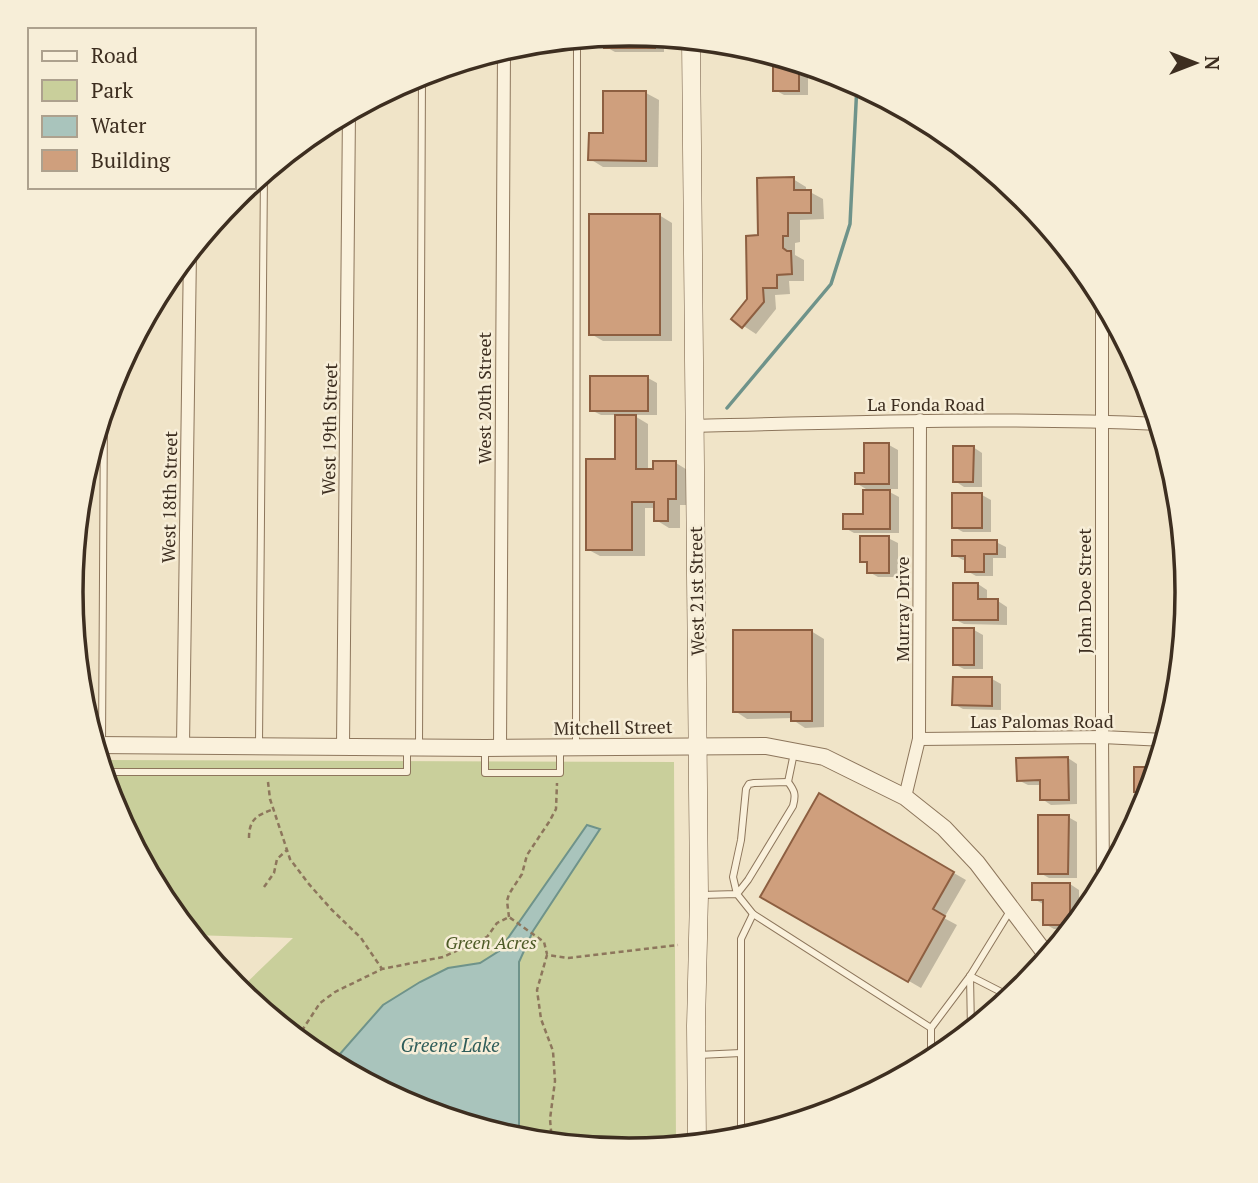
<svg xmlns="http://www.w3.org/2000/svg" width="1258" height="1183" font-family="'PT Serif',serif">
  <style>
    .green { fill: #c9cf9b }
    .water { fill: #a9c4bc; stroke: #6f938a; stroke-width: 2 }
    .shadow { fill: #0003 }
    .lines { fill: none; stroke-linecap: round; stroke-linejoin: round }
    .stream { stroke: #6f938a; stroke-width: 3.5 }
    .building { fill: #cf9f7d; stroke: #8d5f41; stroke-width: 2 }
    .service-casing { stroke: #8d765c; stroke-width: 8 }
    .minor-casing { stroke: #8d765c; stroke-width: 14 }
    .tertiary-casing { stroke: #8d765c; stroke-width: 18 }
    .secondary-casing { stroke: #6f573f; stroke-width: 19 }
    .path { stroke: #8d765c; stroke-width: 2.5; stroke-dasharray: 5 3.5; stroke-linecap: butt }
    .service { stroke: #faf1dc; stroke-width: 6 }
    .minor { stroke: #faf1dc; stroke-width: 12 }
    .tertiary { stroke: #faf1dc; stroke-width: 16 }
    .secondary { stroke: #faf1dc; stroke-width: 18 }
    .labels { text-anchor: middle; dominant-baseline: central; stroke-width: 5; stroke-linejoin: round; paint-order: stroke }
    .street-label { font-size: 18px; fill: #3d2e20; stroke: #f7eed8 }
    .park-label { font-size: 18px; font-style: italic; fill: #4d5a26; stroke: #f7eed8 }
    .water-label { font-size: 19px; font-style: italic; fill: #2f5d5a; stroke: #f7eed8 }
    .rim { fill: none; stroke: #3d2e20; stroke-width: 3.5 }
  </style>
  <rect width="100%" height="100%" fill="#f0e4c8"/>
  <polygon class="green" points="100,760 674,762 676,1145 629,1150 520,1139 415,1107 319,1055 239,990 293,938 192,935 165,901 113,805"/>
  <polygon class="water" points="587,825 600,829 533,931 519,962 519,1139 415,1107 332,1063 383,1005 420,982 448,968 480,963 499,951"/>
  <g class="shadow">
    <polygon points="625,34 659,36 664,39 664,52 615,52 606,47 606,36"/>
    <polygon points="774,55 808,65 808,95 784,95 775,90"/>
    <polygon points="646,93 659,100 658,167 603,167 590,159 604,134"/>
    <polygon points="793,179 806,187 806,192 810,192 823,199 824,219 800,220 800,242 795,243 795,255 804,260 804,281 789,281 790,294 775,295 776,309 756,334 733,319 749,299 760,237"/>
    <polygon points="659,215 672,223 672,341 603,341 591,334"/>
    <polygon points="648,378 657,383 657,415 633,415 648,424 648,471 676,463 689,471 689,505 680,505 680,528 669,528 656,520 656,508 645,508 645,556 600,556 587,549 617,461 617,415 601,415 591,410"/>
    <polygon points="889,445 898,450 898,489 884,489 899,497 899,533 854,533 845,528 865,516 871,492 856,483 866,475"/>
    <polygon points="973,447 982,453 982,487 964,487 955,481"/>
    <polygon points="982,495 991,500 991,532 963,532 954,527"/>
    <polygon points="888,538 898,543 898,577 878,577 869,572 869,565 862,561"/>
    <polygon points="996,542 1006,547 1006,558 993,558 993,576 976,576 967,571 967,560 963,560 954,555"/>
    <polygon points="978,584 987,590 987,601 998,601 1007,607 1007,625 964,624 954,619"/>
    <polygon points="974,630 983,635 983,669 964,669 954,664"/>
    <polygon points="811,631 824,639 824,727 805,728 793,720 793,718 747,719 735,711"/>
    <polygon points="992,679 1001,684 1001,710 963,709 954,704"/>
    <polygon points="1068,758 1077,764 1077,804 1051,805 1042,799 1042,785 1028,785 1018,780"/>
    <polygon points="1136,769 1156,769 1148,796 1136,791"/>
    <polygon points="820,796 966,880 944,918 957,925 921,988 762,896"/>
    <polygon points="1068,817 1077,822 1077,878 1049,878 1040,873"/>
    <polygon points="1070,884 1079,890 1079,919 1071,929 1054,929 1045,924 1043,904 1034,899"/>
  </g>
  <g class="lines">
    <polyline class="stream" points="727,408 831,284 850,224 857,84"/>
  </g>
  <g class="building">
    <polygon points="629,33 655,36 655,48 604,48 604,36"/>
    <polygon points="773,54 799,63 799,91 773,91"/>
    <polygon points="603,91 646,91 646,161 588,160 589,133 603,133"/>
    <polygon points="794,177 794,190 811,190 811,213 788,213 788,236 783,236 783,248 787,251 791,251 792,274 777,275 777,288 763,288 764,302 742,328 731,319 747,299 746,236 758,235 757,178"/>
    <rect x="589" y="214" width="71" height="121"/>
    <rect x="590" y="376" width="58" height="35"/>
    <polygon points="615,415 636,415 636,469 653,469 653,461 676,461 676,499 668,499 668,521 654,521 654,502 632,502 632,550 586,550 586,459 615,459"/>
    <polygon points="864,443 889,443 889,484 855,484 855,473 864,473"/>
    <polygon points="953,446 974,446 973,482 953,482"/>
    <polygon points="863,490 890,490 890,529 843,529 843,514 863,514"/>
    <rect x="952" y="493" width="30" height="35"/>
    <polygon points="860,536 889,536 889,573 867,573 867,562 860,562"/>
    <polygon points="952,540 997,540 997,554 984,554 984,572 965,572 965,556 952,556"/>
    <polygon points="953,583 978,583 978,599 998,599 998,620 953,620"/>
    <rect x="953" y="628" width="21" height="37"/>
    <polygon points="733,630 812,630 812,721 791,721 791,712 733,712"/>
    <polygon points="953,677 992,677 992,706 952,705"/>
    <polygon points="1068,757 1069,800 1040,800 1040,780 1017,781 1016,758"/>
    <polygon points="1134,767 1156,767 1149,792 1134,792"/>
    <polygon points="819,793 954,872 933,909 945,916 908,982 760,897"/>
    <polygon points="1038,815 1069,815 1068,874 1038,874"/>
    <polygon points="1032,883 1070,883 1070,925 1043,925 1043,900 1032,900"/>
  </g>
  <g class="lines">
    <g class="service-casing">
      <g id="service">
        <polyline points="259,744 264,172"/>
        <polyline points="102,745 104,408"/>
        <polyline points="576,746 577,38"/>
        <polyline points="419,747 422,74"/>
        <polyline points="485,750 485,773 560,773 560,749"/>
        <polyline points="103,772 407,772 407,749"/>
        <polyline points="788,782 794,753"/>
        <path d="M701,895L737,894L748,880L793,806C796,795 795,791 788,782L754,783L749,784L746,789L741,840L733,877L737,894L753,914L931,1028"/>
        <polyline points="971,1030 970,976 1011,997"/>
        <polyline points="698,1055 741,1053"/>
        <polyline points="931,1060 931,1028 970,976 1010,911"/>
        <polyline points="741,1138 741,939 753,914"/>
      </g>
    </g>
    <g class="minor-casing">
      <g id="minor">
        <polyline points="1102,299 1102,737 1103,883"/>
        <path d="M694,426C849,422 1004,417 1159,424"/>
        <polyline points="919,739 1102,737 1165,740"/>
        <polyline points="183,745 190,251"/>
        <polyline points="343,747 349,111"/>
        <polyline points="500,748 504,49"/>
        <polyline points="905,797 919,739 920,420"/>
      </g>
    </g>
    <g class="tertiary-casing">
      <polyline id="tertiary" points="95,745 485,748 766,746 824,757 905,797 944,828 977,863 1048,957"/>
    </g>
    <g class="secondary-casing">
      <polyline id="secondary" points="691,39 699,895 696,1026 697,1143"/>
    </g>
    <g class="path">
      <polyline points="268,782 270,799 290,859 308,883 331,909 361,938 382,969"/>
      <path d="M249,838C249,818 258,815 274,809"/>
      <polyline points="264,887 274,873 277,859 287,850"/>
      <polyline points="509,917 507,901 509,894 522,874 527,855 549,822 556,809 557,783"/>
      <polyline points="297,1038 320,1003 335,992 382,969 443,957 487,937 497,923 509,917 544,942 547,954"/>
      <polyline points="552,1142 550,1119 555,1081 553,1051 541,1019 537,990 547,955 568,958 678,945"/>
    </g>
    <use href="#service" class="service"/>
    <use href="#minor" class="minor"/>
    <use href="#tertiary" class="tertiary"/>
    <use href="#secondary" class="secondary"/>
  </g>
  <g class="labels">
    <g class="street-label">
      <text transform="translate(484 398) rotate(-90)">West 20th Street</text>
      <text x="926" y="404">La Fonda Road</text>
      <text transform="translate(329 429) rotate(-89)">West 19th Street</text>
      <text transform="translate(169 497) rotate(-89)">West 18th Street</text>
      <text transform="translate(696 591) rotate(-91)">West 21st Street</text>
      <text transform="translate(1084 591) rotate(-90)">John Doe Street</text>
      <text transform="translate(902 609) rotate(-90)">Murray Drive</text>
      <text x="1042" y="721">Las Palomas Road</text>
      <text transform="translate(613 727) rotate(-1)">Mitchell Street</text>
    </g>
    <g class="park-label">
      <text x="491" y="942">Green Acres</text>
    </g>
    <g class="water-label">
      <text x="450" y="1044">Greene Lake</text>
    </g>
  </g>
  <path d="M0 0H1258V1183H0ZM83 592a546 546 0 1 1 1092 0a546 546 0 1 1-1092 0Z" fill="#f7eed8" fill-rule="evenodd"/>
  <path class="rim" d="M83 592a546 546 0 1 1 1092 0a546 546 0 1 1-1092 0Z"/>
  <rect x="28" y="28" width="228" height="161" fill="#f7eed8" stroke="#ada18e" stroke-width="2"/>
  <rect x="42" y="51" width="35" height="10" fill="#faf1dc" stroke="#ada18e" stroke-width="2"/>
  <text x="91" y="63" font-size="21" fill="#3d2e20">Road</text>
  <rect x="42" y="80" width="35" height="21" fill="#c9cf9b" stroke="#ada18e" stroke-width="2"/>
  <text x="91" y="98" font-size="21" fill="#3d2e20">Park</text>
  <rect x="42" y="116" width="35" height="21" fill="#a9c4bc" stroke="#ada18e" stroke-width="2"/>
  <text x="91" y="133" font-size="21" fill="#3d2e20">Water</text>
  <rect x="42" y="150" width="35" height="21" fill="#cf9f7d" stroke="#ada18e" stroke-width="2"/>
  <text x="91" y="168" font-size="21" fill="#3d2e20">Building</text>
  <g transform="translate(1195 63) rotate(90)" stroke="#f7eed8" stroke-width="5" paint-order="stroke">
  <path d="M0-5L12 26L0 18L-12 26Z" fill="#3d2e20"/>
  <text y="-10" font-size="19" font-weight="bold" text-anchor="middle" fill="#3d2e20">N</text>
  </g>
</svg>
